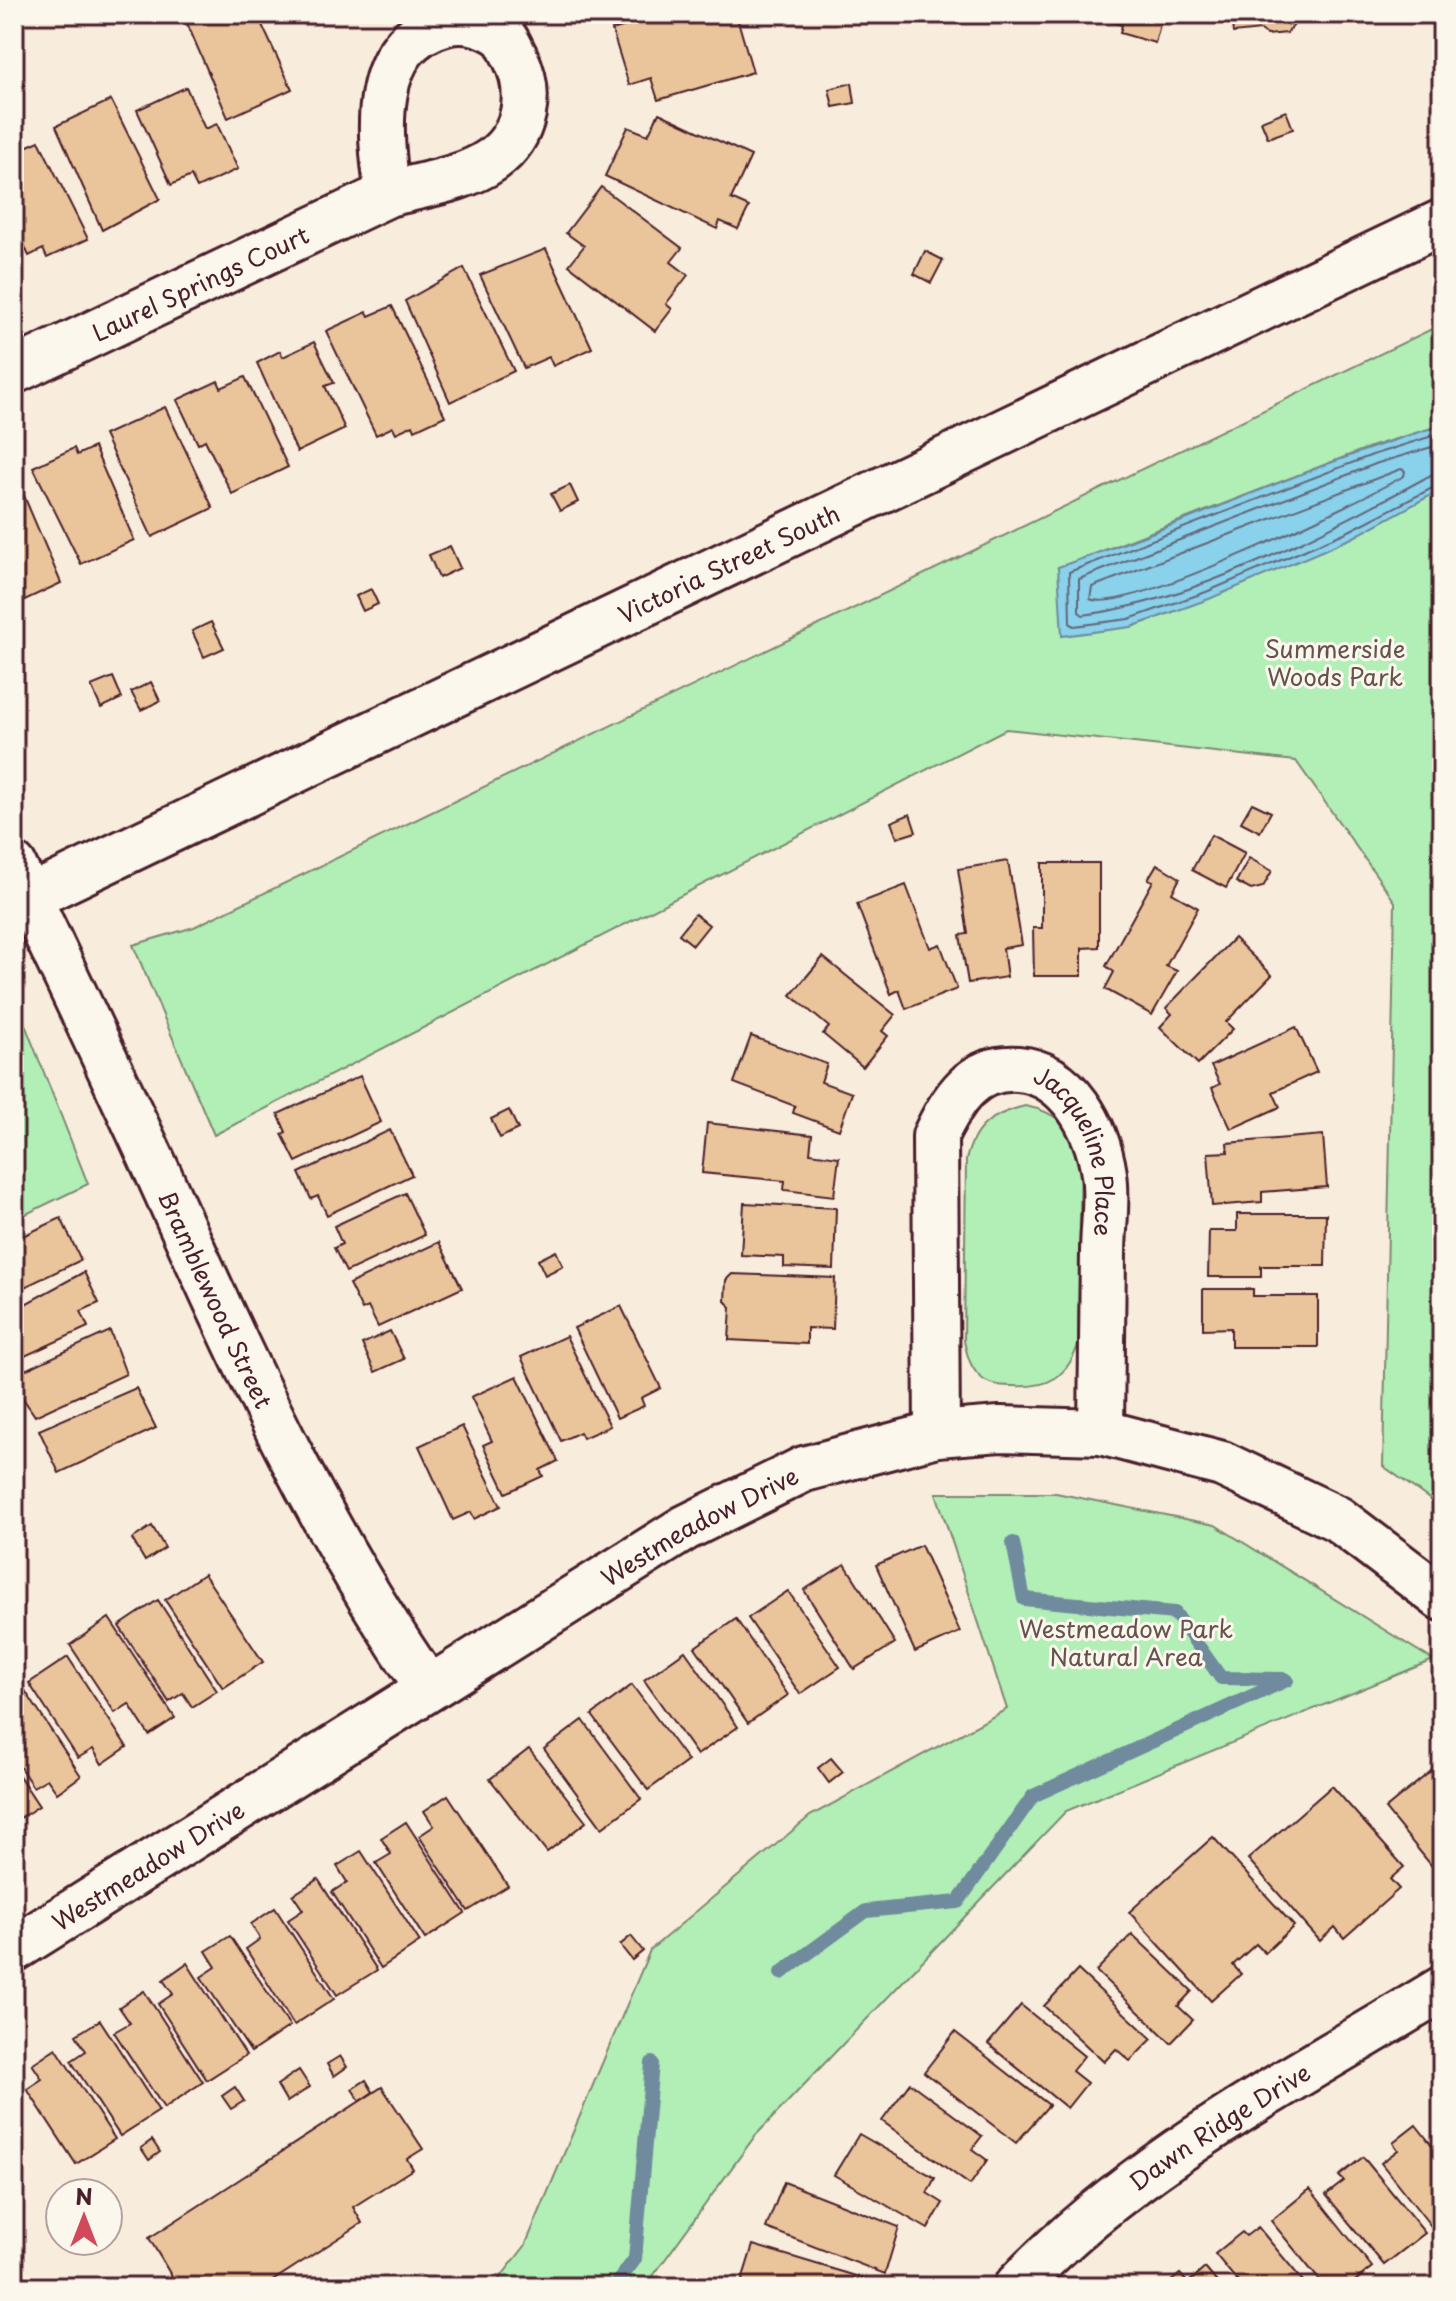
<svg xmlns="http://www.w3.org/2000/svg" width="1456" height="2301" font-family="'Playpen Sans',sans-serif">
  <style>
    .green { fill: #b1efb6; stroke: #7e8770; stroke-width: 2 }
    .water { fill: #8ad1eb; stroke: #708a9e; stroke-width: 2 }
    .lines { fill: none; stroke-linecap: round; stroke-linejoin: round }
    .shore { stroke: #646678; stroke-width: 2 }
    .stream { stroke: #708a9e; stroke-width: 14 }
    .building { fill: #eac59b; stroke: #4a1f2b; stroke-width: 2 }
    .minor-casing { stroke: #4a1f2b; stroke-width: 50 }
    .secondary-casing { stroke: #4a1f2b; stroke-width: 50 }
    .minor { stroke: #fbf7ec; stroke-width: 44 }
    .secondary { stroke: #fbf7ec; stroke-width: 44 }
    .labels { text-anchor: middle; dominant-baseline: central; stroke-width: 6; stroke-linejoin: round; paint-order: stroke }
    .street-label { font-size: 24px; fill: #4a1f2b; stroke: #fbf7ec }
    .park-label { font-size: 24px; fill: #64534e; stroke: #fbf7ec }
  </style>
  <rect width="100%" height="100%" fill="#f8eddc"/>
  <filter id="ink" filterUnits="userSpaceOnUse"><feTurbulence type="fractalNoise" baseFrequency=".0125" numOctaves="2"/><feDisplacementMap in="SourceGraphic" scale="16" xChannelSelector="R" yChannelSelector="G"/><feConvolveMatrix kernelMatrix="1 2 1 2 8 2 1 2 1" color-interpolation-filters="sRGB"/></filter>
  <g filter="url(#ink)">
    <g class="green">
      <path d="M1442,324V425L1373,446L1058,568L1131,627C1239,589 1342,544 1442,489V1508L1383,1466L1395,902L1296,761L1006,729L214,1135L133,945L194,927Z"/>
      <polygon points="14,1018 24,1022 88,1184 14,1220"/>
      <path d="M1025,1106C1057,1112 1067,1124 1081,1153L1078,1345C1067,1377 1048,1388 1015,1386C1005,1386 993,1386 984,1380C971,1371 967,1355 964,1341L966,1160C974,1126 992,1114 1025,1106Z"/>
      <polygon points="936,1493 1056,1493 1215,1525 1433,1660 1066,1811 755,2136 645,2287 493,2287 525,2246 650,1950 810,1816 1007,1709"/>
    </g>
    <path class="water" d="M1442,425V489L1352,538L1209,599L1131,627L1062,636L1058,567C1187,524 1311,464 1442,425Z"/>
    <g class="lines">
      <g class="shore">
        <polyline points="1442,433 1375,454 1069,572 1070,624 1074,626 1129,619 1206,592 1349,531 1442,483"/>
        <path d="M1442,444L1378,463L1079,579V612L1083,615C1196,601 1331,529 1431,475L1442,473"/>
        <path d="M1401,469L1405,471L1404,476C1361,500 1126,616 1090,599L1092,587Z"/>
      </g>
      <g class="stream">
        <polyline points="1013,1543 1024,1599 1175,1613 1221,1678 1284,1679"/>
        <polyline points="781,1973 866,1911 958,1902 1033,1796 1287,1680"/>
        <polyline points="614,2287 635,2259 652,2063"/>
      </g>
    </g>
    <g class="building">
      <polygon points="183,14 257,14 292,89 228,118"/>
      <polygon points="667,14 736,14 753,72 658,100 651,78 629,85 612,30"/>
      <polygon points="1099,14 1163,14 1155,43 1120,33 1122,25 1098,18"/>
      <polygon points="1231,14 1300,14 1293,15 1294,25 1287,33 1267,35 1261,30 1233,33"/>
      <polygon points="852,83 855,103 833,107 829,89"/>
      <polygon points="186,87 205,129 217,124 238,169 197,188 191,176 171,185 137,110"/>
      <polygon points="111,100 160,199 102,230 56,126"/>
      <polygon points="1286,111 1293,129 1268,138 1261,121"/>
      <polygon points="659,113 751,156 731,199 749,207 738,229 720,221 717,229 605,176 628,127 648,135"/>
      <polygon points="39,141 88,239 47,258 43,249 29,256 14,223 14,152"/>
      <polygon points="601,187 682,248 671,262 688,275 666,304 672,309 655,331 569,265 584,246 566,233"/>
      <polygon points="546,249 592,348 553,366 549,357 524,368 480,275"/>
      <polygon points="925,251 943,260 931,283 914,274"/>
      <polygon points="464,268 514,371 450,402 405,301"/>
      <polygon points="392,306 445,416 415,430 413,425 396,433 393,427 376,435 326,331 367,312 369,316"/>
      <polygon points="314,342 334,383 325,386 345,429 297,452 257,363 280,351 283,357"/>
      <polygon points="245,377 288,467 232,494 205,440 198,444 177,400 218,381 221,388"/>
      <polygon points="165,407 213,508 152,537 104,435"/>
      <polygon points="94,447 134,540 81,564 33,467 74,448 77,455"/>
      <polygon points="19,484 61,583 14,605 14,486"/>
      <polygon points="570,485 578,502 560,511 551,494"/>
      <polygon points="450,546 460,568 439,578 429,555"/>
      <polygon points="371,589 378,604 363,611 356,596"/>
      <polygon points="211,622 224,648 204,657 192,631"/>
      <polygon points="113,677 122,698 101,708 91,686"/>
      <polygon points="151,682 160,701 141,710 131,692"/>
      <polygon points="1252,803 1271,812 1260,832 1241,822"/>
      <polygon points="910,814 916,832 897,838 891,822"/>
      <polygon points="1211,835 1245,853 1226,888 1192,870"/>
      <polygon points="1249,858 1272,871 1263,887 1251,890 1236,882"/>
      <polygon points="1008,861 1022,945 1003,948 1007,977 968,983 960,935 968,934 958,869"/>
      <polygon points="1042,863 1099,863 1099,947 1082,948 1082,976 1034,976 1033,928 1042,928"/>
      <polygon points="1157,864 1180,878 1172,893 1198,908 1166,966 1177,971 1152,1015 1105,989 1114,972 1106,966 1153,881 1148,879"/>
      <polygon points="906,885 930,948 940,944 957,989 906,1009 899,990 891,994 857,904"/>
      <polygon points="695,914 709,925 693,945 679,934"/>
      <polygon points="1234,938 1272,975 1226,1022 1233,1029 1198,1064 1160,1027 1172,1014 1166,1008"/>
      <polygon points="823,957 895,1015 882,1031 888,1036 863,1067 823,1034 829,1027 791,995"/>
      <polygon points="1296,1027 1317,1072 1273,1092 1280,1107 1231,1129 1212,1088 1220,1084 1211,1066"/>
      <polygon points="751,1036 827,1064 821,1082 852,1093 839,1130 793,1113 795,1106 734,1083"/>
      <polygon points="360,1076 381,1122 296,1162 282,1134 286,1132 278,1114"/>
      <polygon points="509,1110 518,1129 500,1138 491,1119"/>
      <polygon points="707,1123 812,1135 810,1153 839,1157 834,1196 784,1190 785,1181 702,1173"/>
      <polygon points="390,1130 412,1175 327,1215 318,1196 311,1199 299,1173"/>
      <polygon points="1323,1135 1327,1187 1262,1192 1262,1202 1212,1206 1208,1153 1228,1152 1227,1143"/>
      <polygon points="405,1193 425,1235 346,1272 334,1248 342,1244 334,1226"/>
      <polygon points="744,1203 836,1208 834,1269 784,1267 784,1257 741,1255"/>
      <polygon points="1237,1214 1326,1214 1325,1266 1261,1266 1261,1277 1208,1277 1209,1231 1237,1231"/>
      <polygon points="61,1218 81,1260 14,1292 14,1240"/>
      <polygon points="439,1242 462,1288 378,1327 368,1307 362,1310 349,1284"/>
      <polygon points="556,1251 563,1266 545,1275 538,1260"/>
      <polygon points="84,1272 99,1303 81,1311 88,1327 14,1361 14,1310"/>
      <polygon points="732,1274 835,1278 833,1329 807,1328 807,1344 729,1340 731,1307 725,1301 726,1280"/>
      <polygon points="1203,1289 1253,1289 1253,1296 1318,1296 1318,1347 1231,1347 1231,1328 1203,1329"/>
      <polygon points="621,1306 661,1388 641,1398 644,1406 617,1418 574,1328"/>
      <polygon points="110,1331 126,1374 35,1416 18,1391 22,1388 16,1374"/>
      <polygon points="390,1331 404,1359 375,1372 362,1344"/>
      <polygon points="566,1336 610,1426 583,1438 580,1432 561,1441 521,1357"/>
      <polygon points="517,1376 558,1461 540,1470 543,1476 506,1493 483,1445 492,1441 471,1397"/>
      <polygon points="136,1388 156,1428 59,1473 39,1430"/>
      <polygon points="462,1426 501,1506 474,1519 471,1512 453,1520 419,1446"/>
      <polygon points="152,1526 165,1548 145,1561 132,1539"/>
      <polygon points="921,1545 960,1632 915,1652 876,1565"/>
      <polygon points="845,1564 895,1643 854,1669 804,1590"/>
      <polygon points="204,1574 263,1662 223,1688 165,1600"/>
      <polygon points="788,1591 840,1667 800,1694 748,1618"/>
      <polygon points="158,1600 217,1691 192,1707 183,1693 169,1702 119,1626"/>
      <polygon points="109,1618 175,1718 149,1735 129,1704 115,1713 70,1645"/>
      <polygon points="736,1619 788,1695 748,1723 695,1647"/>
      <polygon points="685,1651 738,1727 697,1755 644,1680"/>
      <polygon points="68,1657 127,1747 102,1764 93,1749 78,1758 29,1683"/>
      <polygon points="632,1685 688,1761 648,1790 592,1715"/>
      <polygon points="22,1686 81,1776 57,1793 47,1779 33,1787 14,1758 14,1692"/>
      <polygon points="583,1720 641,1799 602,1828 544,1749"/>
      <polygon points="529,1749 586,1822 547,1852 490,1779"/>
      <polygon points="831,1758 843,1772 829,1783 818,1768"/>
      <polygon points="1442,1762 1442,1875 1440,1876 1385,1809"/>
      <polygon points="14,1768 39,1806 14,1822"/>
      <polygon points="1332,1786 1404,1867 1390,1879 1399,1889 1344,1938 1335,1927 1320,1941 1248,1859"/>
      <polygon points="448,1795 508,1886 468,1911 419,1836 434,1826 424,1811"/>
      <polygon points="406,1822 465,1913 425,1939 376,1863 391,1854 381,1838"/>
      <polygon points="1213,1837 1294,1926 1265,1953 1256,1944 1233,1965 1241,1974 1211,2001 1129,1912"/>
      <polygon points="361,1851 420,1942 381,1968 332,1892 347,1882 337,1866"/>
      <polygon points="318,1879 377,1970 337,1995 288,1920 303,1910 293,1895"/>
      <polygon points="275,1908 334,1999 294,2025 246,1949 260,1939 251,1924"/>
      <polygon points="1132,1934 1192,1991 1178,2006 1193,2020 1171,2043 1096,1971"/>
      <polygon points="230,1936 290,2026 251,2052 201,1977 216,1967 206,1951"/>
      <polygon points="631,1936 643,1951 632,1960 620,1945"/>
      <polygon points="187,1963 246,2055 207,2080 158,2004 173,1994 163,1980"/>
      <polygon points="1078,1970 1152,2039 1130,2061 1116,2049 1104,2062 1044,2006"/>
      <polygon points="144,1991 203,2082 164,2108 114,2032 130,2023 119,2007"/>
      <polygon points="1021,2005 1084,2056 1072,2071 1087,2083 1067,2108 988,2044"/>
      <polygon points="100,2020 159,2111 120,2136 71,2061 86,2051 76,2035"/>
      <polygon points="955,2032 1049,2105 1016,2143 924,2072"/>
      <polygon points="56,2048 115,2139 76,2164 27,2089 42,2079 32,2064"/>
      <polygon points="340,2056 347,2067 334,2076 327,2064"/>
      <polygon points="299,2070 310,2087 287,2102 277,2085"/>
      <polygon points="366,2080 373,2092 360,2101 352,2089"/>
      <polygon points="910,2083 982,2136 972,2149 987,2160 970,2185 882,2121"/>
      <polygon points="235,2087 244,2101 231,2109 222,2096"/>
      <polygon points="382,2087 423,2149 407,2159 413,2169 353,2207 362,2223 263,2287 178,2287 149,2238"/>
      <polygon points="1416,2125 1442,2158 1442,2240 1381,2163 1398,2150 1393,2143"/>
      <polygon points="859,2134 935,2178 927,2193 943,2203 928,2229 834,2175"/>
      <polygon points="152,2140 160,2152 149,2160 141,2148"/>
      <polygon points="1363,2157 1425,2233 1384,2265 1326,2195 1344,2181 1339,2176"/>
      <polygon points="784,2182 899,2227 885,2274 766,2228"/>
      <polygon points="1310,2189 1372,2267 1348,2287 1325,2287 1271,2221"/>
      <polygon points="1258,2227 1308,2287 1242,2287 1215,2254 1242,2232 1246,2236"/>
      <polygon points="753,2245 869,2280 867,2287 740,2287"/>
      <polygon points="1205,2268 1221,2287 1164,2287 1180,2274 1188,2283"/>
    </g>
    <g class="lines">
      <g class="minor-casing">
        <g id="minor">
          <path id="s1" d="M14,371L388,194C421,185 464,180 492,160C526,136 533,93 515,57C511,50 508,41 503,36C487,23 464,18 445,23C369,43 379,134 388,194"/>
          <path id="s2" d="M14,866C62,968 111,1070 158,1173C238,1350 317,1528 428,1687"/>
          <path id="s3" d="M937,1434L935,1136C953,1099 972,1066 1018,1069C1069,1073 1097,1128 1104,1174C1108,1199 1103,1228 1103,1254C1102,1313 1102,1372 1101,1432"/>
          <path id="s4" d="M14,1949L685,1528L804,1469L937,1434L1000,1429L1101,1432L1222,1464L1338,1519L1442,1598"/>
          <path id="s5" d="M1016,2287C1135,2160 1295,2079 1442,1989"/>
        </g>
      </g>
      <g class="secondary-casing">
        <g id="secondary">
          <path id="s6" d="M14,905L1442,222"/>
        </g>
      </g>
      <use href="#minor" class="minor"/>
      <use href="#secondary" class="secondary"/>
    </g>
  </g>
  <g class="labels">
    <g class="street-label">
      <text stroke="none"><textPath href="#s1" startOffset="206">Laurel Springs Court</textPath></text>
      <text stroke="none"><textPath href="#s6" startOffset="792">Victoria Street South</textPath></text>
      <text stroke="none"><textPath href="#s3" startOffset="526">Jacqueline Place</textPath></text>
      <text stroke="none"><textPath href="#s2" startOffset="478">Bramblewood Street</textPath></text>
      <text stroke="none"><textPath href="#s4" startOffset="806">Westmeadow Drive</textPath></text>
      <text stroke="none"><textPath href="#s4" startOffset="158">Westmeadow Drive</textPath></text>
      <text stroke="none"><textPath href="#s5" startOffset="260">Dawn Ridge Drive</textPath></text>
    </g>
    <g class="park-label">
      <text x="1335" y="648">Summerside<tspan x="1335" dy="28">Woods Park</tspan></text>
      <text x="1126" y="1628">Westmeadow Park<tspan x="1126" dy="28">Natural Area</tspan></text>
    </g>
  </g>
  <rect width="1456" height="2301" fill="none" stroke="#fbf7ec" stroke-width="48"/>
  <rect x="24" y="24" width="1408" height="2253" fill="none" stroke="#4a1f2b" stroke-width="3" filter="url(#ink)"/>
  <g transform="translate(84 2217)"><circle r="38" fill="#fbf7ec" stroke="#b4a19f" stroke-width="2"/>
  <path d="M0-6L14 30L0 20L-14 30Z" fill="#d1495b"/>
  <text y="-12" font-size="22" font-weight="bold" text-anchor="middle" fill="#4a1f2b">N</text>
  </g>
</svg>
